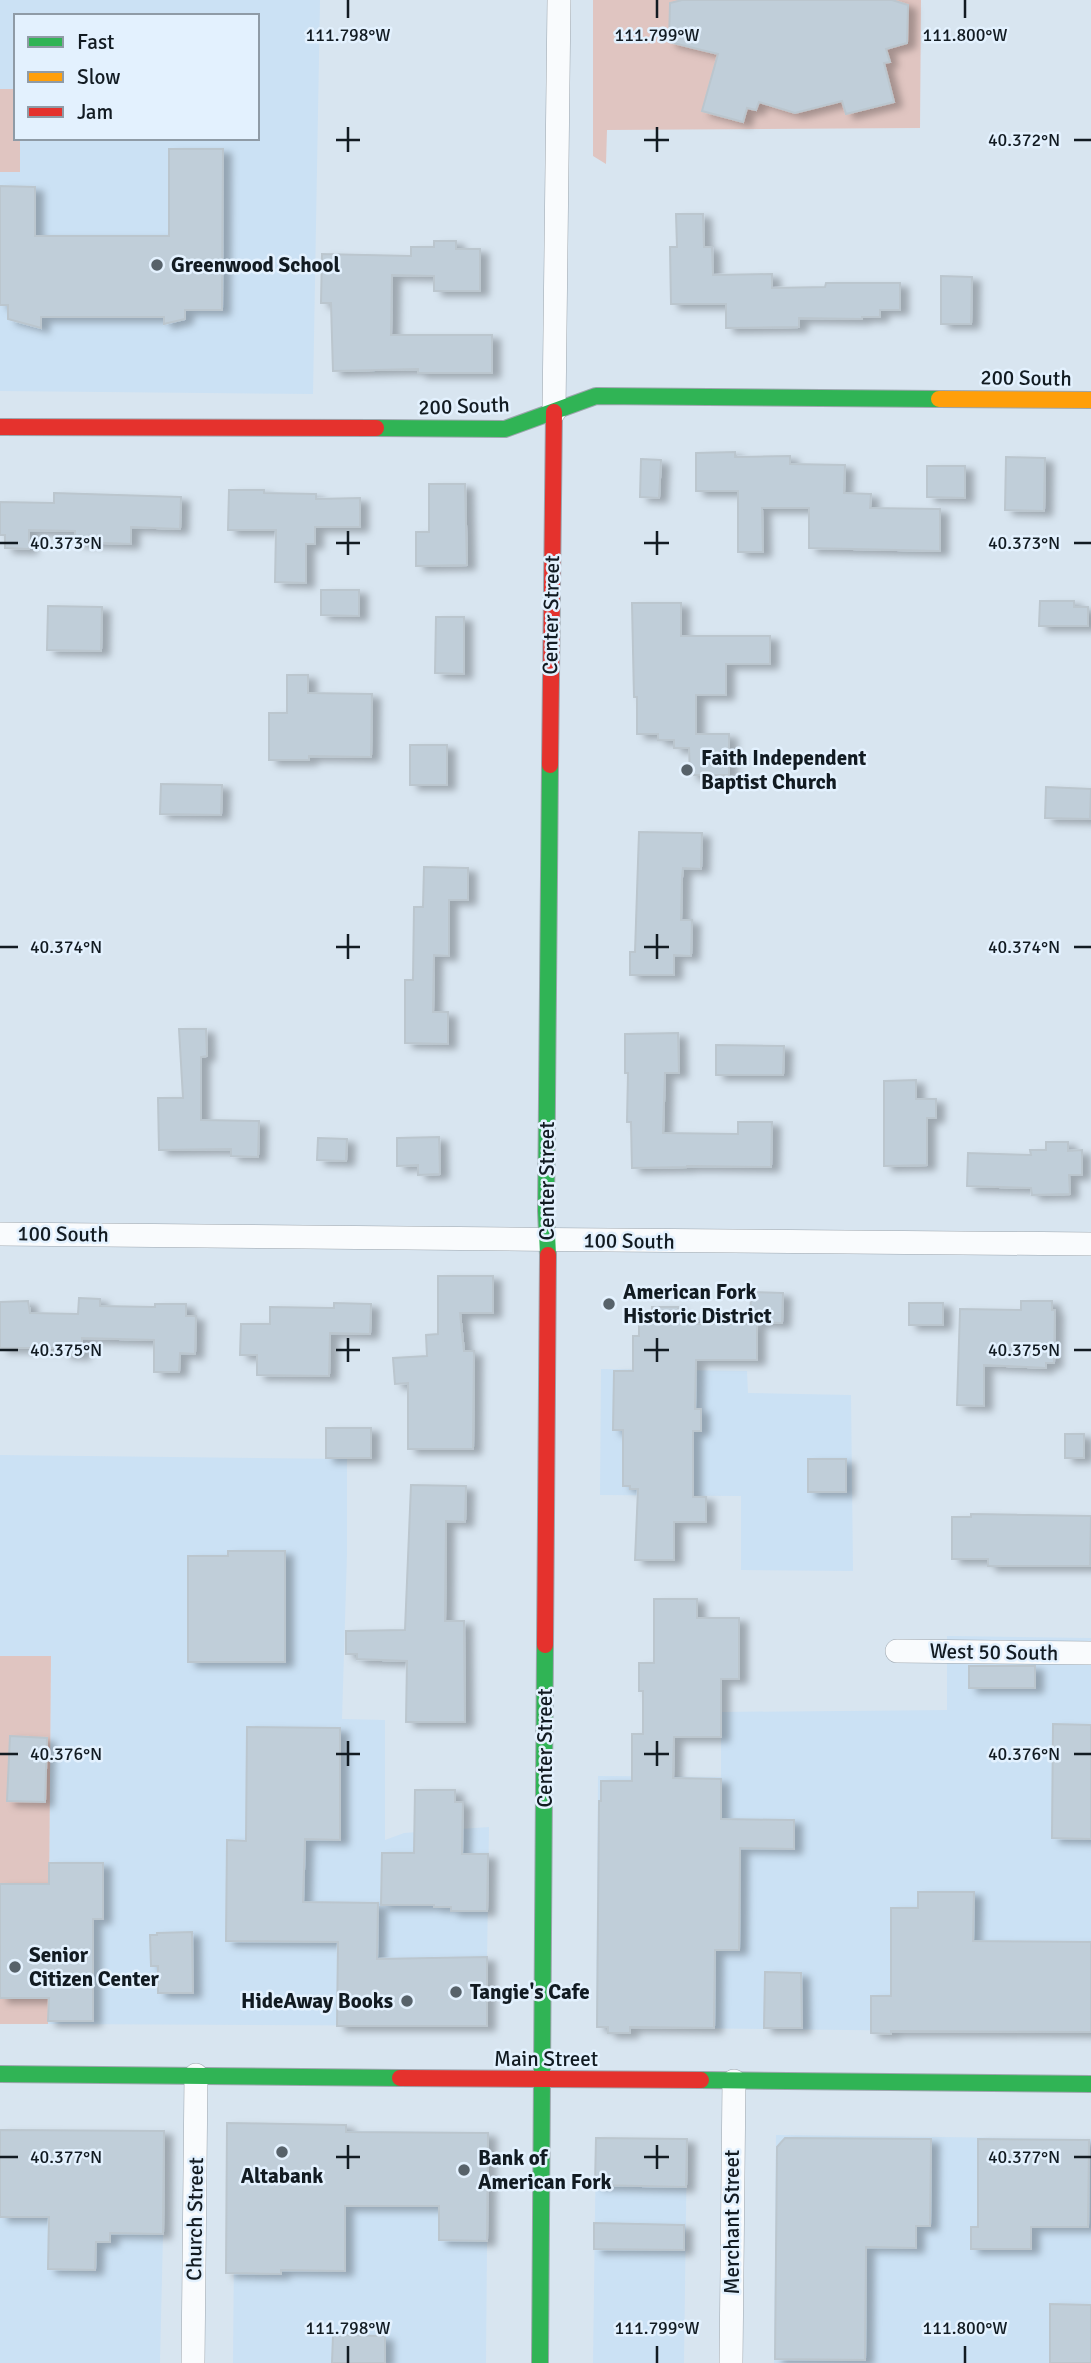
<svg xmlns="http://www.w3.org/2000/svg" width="1091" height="2363" font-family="Signika,sans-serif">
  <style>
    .built { fill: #cbe1f4; fill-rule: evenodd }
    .green { fill: #e0c5c1 }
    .building { fill: #c0ced9; stroke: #bbc6ce; stroke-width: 2; filter: url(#shadow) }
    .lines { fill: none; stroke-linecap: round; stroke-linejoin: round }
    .street-casing { stroke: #9ca5ad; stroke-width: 24 }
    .fast-casing { stroke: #9ca5ad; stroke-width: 18 }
    .slow-casing { stroke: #9ca5ad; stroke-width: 18 }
    .jam-casing { stroke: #9ca5ad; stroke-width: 18 }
    .street { stroke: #f9fbfd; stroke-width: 23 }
    .fast { stroke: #30b455; stroke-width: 16 }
    .slow { stroke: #ff9f0a; stroke-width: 16 }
    .jam { stroke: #e5322d; stroke-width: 16 }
    .ticks { fill: none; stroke: #121b22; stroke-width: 2.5 }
    .poi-dot { fill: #57626a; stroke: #e3f1fe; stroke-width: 2.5 }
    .labels { text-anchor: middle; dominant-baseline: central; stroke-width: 5; stroke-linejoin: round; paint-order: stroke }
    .poi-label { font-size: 21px; font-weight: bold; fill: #121b22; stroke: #e3f1fe; text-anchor: start }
    .street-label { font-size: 21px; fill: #121b22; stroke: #e3f1fe }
    .ticks-label { font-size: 18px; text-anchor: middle; fill: #121b22; stroke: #e3f1fe; stroke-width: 5; stroke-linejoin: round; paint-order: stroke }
  </style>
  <defs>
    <filter id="shadow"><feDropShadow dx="8" dy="4.5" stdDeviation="3.5" flood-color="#0004"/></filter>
  </defs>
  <rect width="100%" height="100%" fill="#d8e5f0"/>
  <g class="built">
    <path d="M0,0H320L313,394L0,391ZM16,16H257V138H16Z"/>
    <polygon points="601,1369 747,1371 748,1393 851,1395 853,1571 741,1570 741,1496 600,1495"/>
    <polygon points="0,1455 347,1459 347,1554 342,1719 385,1720 385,1840 404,1833 489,1827 486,2026 48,2024 51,1657 0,1656"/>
    <polygon points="947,1636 1091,1638 1091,2033 596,2027 598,1776 721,1777 721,1712 947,1710"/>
    <polygon points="0,2130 163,2234 160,2363 0,2363"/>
    <polygon points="235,2131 488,2132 486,2363 233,2363"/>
    <polygon points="776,2135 1091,2139 1091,2363 774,2363"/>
    <polygon points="596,2138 687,2139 684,2363 593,2363"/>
  </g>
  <g class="green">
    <polygon points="593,0 921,0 920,128 607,130 606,164 593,156"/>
    <polygon points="0,89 16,89 16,138 20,138 20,172 0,172"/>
    <polygon points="0,1656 51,1656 48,2024 0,2024"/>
  </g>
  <g class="building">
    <polygon points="682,0 892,0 908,5 907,43 886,49 890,62 884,63 894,102 846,114 842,101 795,113 759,102 756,110 747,108 743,122 702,111 718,54 669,42 670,3"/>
    <polygon points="169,149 223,149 222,310 185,310 185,319 164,324 164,317 41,317 41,328 8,319 8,305 0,305 0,186 35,187 35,236 169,236"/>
    <polygon points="676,214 703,214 704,247 712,247 713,275 772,274 772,288 825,287 826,283 900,283 900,310 880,310 880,317 862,317 862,319 799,318 799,327 726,328 726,304 671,304 670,247 677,247"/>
    <polygon points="434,241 456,241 456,249 480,249 480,291 434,291 434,276 392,275 391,335 492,335 492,373 418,373 418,369 333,371 331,303 321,303 322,254 411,256 411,247 434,247"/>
    <polygon points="941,276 972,277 971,324 941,324"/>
    <polygon points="735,452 735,457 790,456 790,464 845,465 844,493 871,494 870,508 940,509 940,551 809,548 809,508 762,508 763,552 738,552 738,491 696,491 696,453"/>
    <polygon points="1006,457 1045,458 1044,511 1005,510"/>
    <polygon points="641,459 661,460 659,498 640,497"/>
    <polygon points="927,466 965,466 965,498 927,497"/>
    <polygon points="429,484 465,484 467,565 416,566 416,532 429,532"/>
    <polygon points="229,490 264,490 264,493 316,494 316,499 360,498 360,527 315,527 315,544 306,544 306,583 275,582 276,530 228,530"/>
    <polygon points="54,493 181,497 180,529 131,527 131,544 75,542 75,531 29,530 29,549 5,548 5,535 0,535 0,502 54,503"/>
    <polygon points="321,590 359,590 359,616 321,615"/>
    <polygon points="1040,601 1074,601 1074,607 1088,607 1088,626 1039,626"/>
    <polygon points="632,603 681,603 681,636 770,636 770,664 726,664 726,695 696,695 696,734 729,734 729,775 690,775 689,748 674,748 674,740 658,740 658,734 637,734 637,697 634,697"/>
    <polygon points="48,606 102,607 101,651 47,650"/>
    <polygon points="436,617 464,617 464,674 435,673"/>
    <polygon points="287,675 308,675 308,693 372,694 371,757 309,756 309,760 269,760 269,713 287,713"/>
    <rect x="410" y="745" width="37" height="40"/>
    <polygon points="161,784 222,785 221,815 160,814"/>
    <polygon points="1046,787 1091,789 1090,819 1045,818"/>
    <polygon points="639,832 702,833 701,869 683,868 682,878 681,920 692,920 691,956 674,955 674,975 630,975 630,952 635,952"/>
    <polygon points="424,867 468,868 468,900 449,900 449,956 434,955 433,1012 448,1012 448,1044 405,1043 405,980 413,980 414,907 423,907"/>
    <polygon points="179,1029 206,1029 207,1056 201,1057 201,1120 259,1121 258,1157 231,1156 231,1149 159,1150 158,1098 183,1098"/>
    <polygon points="678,1033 679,1073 665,1073 663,1133 738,1134 738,1122 772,1122 771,1167 687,1166 687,1167 632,1168 631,1122 627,1122 628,1073 625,1073 625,1034"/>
    <polygon points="716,1045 784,1046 783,1075 716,1075"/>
    <polygon points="916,1080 916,1099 936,1099 936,1118 927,1118 927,1165 884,1166 884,1081"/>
    <polygon points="439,1137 440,1174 418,1175 418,1165 397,1166 397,1138"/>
    <polygon points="318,1138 347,1139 346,1161 317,1160"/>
    <polygon points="1046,1142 1068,1142 1068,1151 1082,1150 1082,1175 1069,1175 1070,1194 1032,1195 1031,1188 967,1186 968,1153 1031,1155 1030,1150 1046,1150"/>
    <polygon points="438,1276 493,1276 493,1313 460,1313 464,1351 474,1351 473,1449 408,1449 408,1383 395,1384 393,1358 427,1356 426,1335 438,1334"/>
    <polygon points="751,1292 783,1293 782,1323 750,1322"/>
    <polygon points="79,1298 100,1299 100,1306 155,1307 155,1304 186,1304 186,1316 196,1316 195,1354 180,1353 179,1372 154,1372 154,1340 82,1338 82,1355 63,1354 63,1348 0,1348 0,1302 28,1301 30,1313 78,1314"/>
    <polygon points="1021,1301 1052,1301 1052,1310 1055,1310 1054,1363 1046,1363 1046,1368 984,1365 984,1406 957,1405 960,1309 1021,1310"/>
    <polygon points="334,1303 371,1304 370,1334 330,1333 329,1376 257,1375 257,1355 240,1355 241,1324 270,1324 270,1307 334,1308"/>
    <rect x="909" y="1303" width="34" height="22"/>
    <polygon points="652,1307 678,1307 678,1315 696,1315 696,1324 757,1324 757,1360 696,1360 695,1409 701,1409 701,1431 693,1431 693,1497 706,1497 706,1522 674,1522 674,1560 635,1560 638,1489 630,1489 630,1486 623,1486 623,1430 613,1430 614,1371 633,1371 633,1336 639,1336 639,1313 652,1313"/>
    <rect x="326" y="1428" width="45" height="30"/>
    <rect x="1065" y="1434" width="19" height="24"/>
    <rect x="808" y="1459" width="38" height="33"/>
    <polygon points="411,1485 466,1486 465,1522 446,1521 445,1621 464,1621 465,1722 406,1722 407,1661 357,1659 357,1654 346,1654 346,1631 405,1630"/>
    <polygon points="971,1514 1091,1516 1090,1566 988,1566 988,1559 952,1559 952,1517 971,1517"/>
    <polygon points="228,1551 285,1551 285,1662 188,1662 188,1556 228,1556"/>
    <polygon points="654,1599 697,1599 697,1618 739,1618 739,1679 721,1679 721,1737 674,1737 673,1778 721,1779 721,1819 794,1820 794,1849 740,1848 739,1950 715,1950 714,2028 630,2027 630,2033 608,2033 608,2027 597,2027 599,1801 601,1801 601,1781 632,1781 632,1734 643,1734 643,1691 639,1691 639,1663 654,1663"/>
    <rect x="969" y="1666" width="66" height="22"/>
    <polygon points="1053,1724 1091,1725 1091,1839 1052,1838"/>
    <polygon points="247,1727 340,1728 340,1840 305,1839 303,1902 378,1903 377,1959 487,1957 487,2026 337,2026 338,1942 226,1941 227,1840 246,1841"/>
    <polygon points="10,1736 47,1738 45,1802 7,1801"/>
    <polygon points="415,1790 455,1790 455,1802 463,1802 462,1854 488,1854 487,1911 451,1911 451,1907 434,1907 434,1905 381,1905 382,1853 414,1853"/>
    <polygon points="49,1863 103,1863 103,1919 93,1919 93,2021 48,2021 49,1998 0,1998 0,1884 49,1884"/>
    <polygon points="918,1892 974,1892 973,1941 1091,1942 1091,2032 891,2031 891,2034 871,2033 871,1996 891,1996 891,1908 918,1908"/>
    <polygon points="192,1932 193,1993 158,1993 158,1966 151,1966 150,1935 157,1935 157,1933"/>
    <polygon points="765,1972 801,1973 802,2028 764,2028"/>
    <polygon points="227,2123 346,2125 346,2132 488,2133 487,2241 439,2240 439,2206 345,2206 345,2271 281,2270 281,2274 226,2273"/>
    <polygon points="0,2130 164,2131 163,2234 110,2233 110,2242 96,2242 95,2270 48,2269 49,2217 0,2217"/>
    <polygon points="596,2138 687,2139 686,2187 595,2185"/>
    <polygon points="785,2138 931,2139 930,2226 916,2226 916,2248 866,2247 865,2360 775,2359 777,2147"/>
    <polygon points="978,2139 1089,2140 1088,2227 1031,2227 1031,2249 971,2249 971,2227 978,2227"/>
    <polygon points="594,2223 684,2225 684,2250 594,2249"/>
    <polygon points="1050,2304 1091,2305 1091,2363 1050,2363"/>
    <polygon points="333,2335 385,2336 385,2363 332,2363"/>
  </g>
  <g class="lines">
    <g class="street-casing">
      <g id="street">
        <polyline points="554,412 559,0"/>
        <path d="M0,1234C364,1237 727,1242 1091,1244"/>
        <polyline points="897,1651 1091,1653"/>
        <polyline points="193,2363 196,2075"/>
        <polyline points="731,2363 734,2081"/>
      </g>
    </g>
    <g class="fast-casing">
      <g id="fast">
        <polyline points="376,428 505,429 596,396 939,399"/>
        <polyline points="548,1255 546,1211 550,765"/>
        <polyline points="0,2074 400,2078"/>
        <polyline points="701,2080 1091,2084"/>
        <polyline points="540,2363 545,1645"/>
      </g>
    </g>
    <g class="slow-casing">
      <polyline id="slow" points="939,399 1091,400"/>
    </g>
    <g class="jam-casing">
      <g id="jam">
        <polyline points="0,427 376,428"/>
        <polyline points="550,765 554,412"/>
        <polyline points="545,1645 548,1255"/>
        <polyline points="400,2078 701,2080"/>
      </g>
    </g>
    <use href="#street" class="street"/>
    <use href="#fast" class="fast"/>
    <use href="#slow" class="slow"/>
    <use href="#jam" class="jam"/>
  </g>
  <path class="ticks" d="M348,0V18M657,0V18M965,0V18M348,127V152M657,127V152M336,140H360M644,140H669M1074,140H1091M348,531V555M657,531V555M0,543H18M336,543H360M644,543H669M1074,543H1091M348,934V959M657,934V959M0,947H18M336,947H360M644,947H669M1074,947H1091M348,1338V1362M657,1338V1362M0,1350H18M336,1350H360M644,1350H669M1074,1350H1091M348,1741V1766M657,1741V1766M0,1754H18M336,1754H360M644,1754H669M1074,1754H1091M348,2145V2169M657,2145V2169M0,2157H18M336,2157H360M644,2157H669M1074,2157H1091M348,2346V2363M657,2346V2363M965,2346V2363"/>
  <g class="poi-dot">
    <circle cx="157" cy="265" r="7"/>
    <circle cx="687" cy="770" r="7"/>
    <circle cx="609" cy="1304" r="7"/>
    <circle cx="15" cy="1967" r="7"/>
    <circle cx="456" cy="1992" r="7"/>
    <circle cx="407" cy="2001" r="7"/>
    <circle cx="282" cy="2152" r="7"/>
    <circle cx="464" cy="2170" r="7"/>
  </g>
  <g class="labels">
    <g class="poi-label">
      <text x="171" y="265">Greenwood School</text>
      <text x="701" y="758">Faith Independent<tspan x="701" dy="24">Baptist Church</tspan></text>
      <text x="623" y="1292">American Fork<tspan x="623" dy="24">Historic District</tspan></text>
      <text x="29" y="1955">Senior<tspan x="29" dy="24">Citizen Center</tspan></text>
      <text x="470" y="1992">Tangie's Cafe</text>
      <text x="393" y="2001" text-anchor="end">HideAway Books</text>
      <text x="478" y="2158">Bank of<tspan x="478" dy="24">American Fork</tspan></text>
      <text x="282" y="2176" text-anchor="middle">Altabank</text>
    </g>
    <g class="street-label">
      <text transform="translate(1026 378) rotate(1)">200 South</text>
      <text transform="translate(464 406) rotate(-2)">200 South</text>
      <text transform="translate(551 615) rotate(-89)">Center Street</text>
      <text transform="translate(547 1181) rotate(-90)">Center Street</text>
      <text transform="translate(63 1234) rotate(1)">100 South</text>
      <text transform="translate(629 1241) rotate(1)">100 South</text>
      <text transform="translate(994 1652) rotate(1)">West 50 South</text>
      <text transform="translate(545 1748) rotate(-90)">Center Street</text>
      <text x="546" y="2059">Main Street</text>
      <text transform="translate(195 2219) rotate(-89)">Church Street</text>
      <text transform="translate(732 2222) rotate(-90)">Merchant Street</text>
    </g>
  </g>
  <g class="ticks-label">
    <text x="348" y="41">111.798°W</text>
    <text x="657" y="41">111.799°W</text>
    <text x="965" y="41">111.800°W</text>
    <text x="1024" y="146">40.372°N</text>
    <text x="1024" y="549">40.373°N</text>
    <text x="66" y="549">40.373°N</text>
    <text x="1024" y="953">40.374°N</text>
    <text x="66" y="953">40.374°N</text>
    <text x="1024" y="1356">40.375°N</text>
    <text x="66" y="1356">40.375°N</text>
    <text x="1024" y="1760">40.376°N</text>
    <text x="66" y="1760">40.376°N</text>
    <text x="1024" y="2163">40.377°N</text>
    <text x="66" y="2163">40.377°N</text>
    <text x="348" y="2334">111.798°W</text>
    <text x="657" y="2334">111.799°W</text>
    <text x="965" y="2334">111.800°W</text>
  </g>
  <rect x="14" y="14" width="245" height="126" fill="#e3f1fe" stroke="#8f9ba6" stroke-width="2"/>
  <rect x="28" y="37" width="35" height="10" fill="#30b455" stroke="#8f9ba6" stroke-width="2"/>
  <text x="77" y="49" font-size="21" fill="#121b22">Fast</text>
  <rect x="28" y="72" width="35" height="10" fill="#ff9f0a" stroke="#8f9ba6" stroke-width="2"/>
  <text x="77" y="84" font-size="21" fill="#121b22">Slow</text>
  <rect x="28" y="107" width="35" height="10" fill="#e5322d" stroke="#8f9ba6" stroke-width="2"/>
  <text x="77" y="119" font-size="21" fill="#121b22">Jam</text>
</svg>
